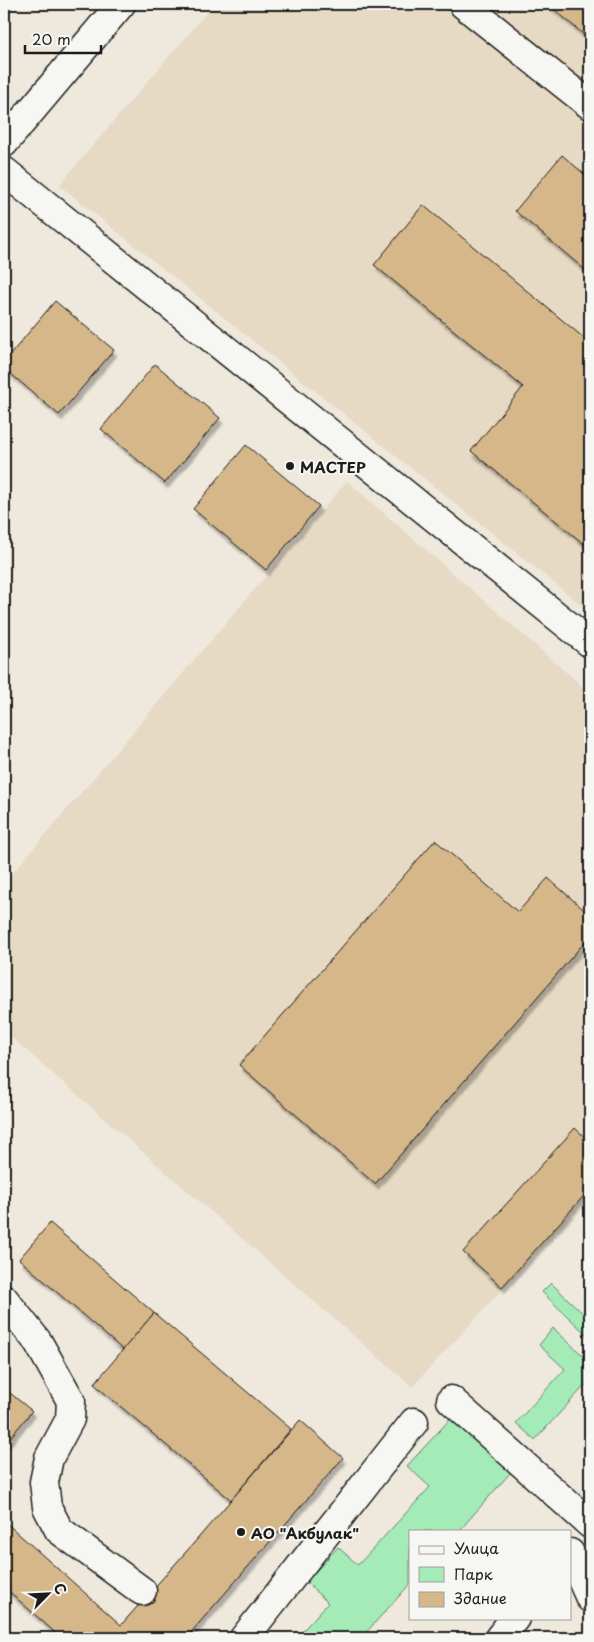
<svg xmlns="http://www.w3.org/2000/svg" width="594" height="1642" font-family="'Playpen Sans',sans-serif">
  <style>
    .built { fill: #e7dac4 }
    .green { fill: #a4ebb7; stroke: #60846a }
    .building { fill: #d5b789; stroke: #1c1c1c; filter: url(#shadow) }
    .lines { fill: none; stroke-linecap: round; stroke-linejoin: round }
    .minor-casing { stroke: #1c1c1c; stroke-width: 31 }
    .minor { stroke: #f6f6f2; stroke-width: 28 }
    .poi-dot { fill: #1c1c1c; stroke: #f6f6f2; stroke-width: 2 }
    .labels { text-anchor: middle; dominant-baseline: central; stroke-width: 4; stroke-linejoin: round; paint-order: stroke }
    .poi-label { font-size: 15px; font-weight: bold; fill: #1c1c1c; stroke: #f6f6f2; text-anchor: start }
  </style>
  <defs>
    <filter id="shadow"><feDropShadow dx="3" dy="5.5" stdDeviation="1" flood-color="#0004"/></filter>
  </defs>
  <rect width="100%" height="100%" fill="#efe9dd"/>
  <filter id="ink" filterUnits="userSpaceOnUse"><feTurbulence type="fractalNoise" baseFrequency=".02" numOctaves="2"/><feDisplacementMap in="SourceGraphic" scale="10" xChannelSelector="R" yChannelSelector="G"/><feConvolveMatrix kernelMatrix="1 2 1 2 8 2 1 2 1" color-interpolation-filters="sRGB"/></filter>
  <g filter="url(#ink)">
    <g class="built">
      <polygon points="214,4 590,4 590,612 59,185"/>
      <polygon points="347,481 590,693 590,1195 412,1387 4,1031 4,883"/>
    </g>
    <g class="green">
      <polygon points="551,1283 590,1320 590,1338 542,1292"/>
      <polygon points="553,1328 590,1362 590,1380 535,1440 516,1423 565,1369 539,1345"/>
      <polygon points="451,1418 511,1472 459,1531 410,1531 410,1584 361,1638 296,1638 328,1603 306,1582 338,1547 358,1565 430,1487 407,1466"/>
    </g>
    <g class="building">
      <polygon points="548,4 590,4 590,40"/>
      <polygon points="562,155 590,179 590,274 515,211"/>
      <polygon points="423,205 590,343 590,549 471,451 523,387 374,265"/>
      <polygon points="55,301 114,350 59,415 4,368 4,362"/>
      <polygon points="155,364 220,418 165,483 101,429"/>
      <polygon points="246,445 319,506 266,570 193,509"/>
      <polygon points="435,840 518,912 548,878 590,915 590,936 375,1184 239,1065"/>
      <polygon points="575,1128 590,1142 590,1189 502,1287 463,1252"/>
      <polygon points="50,1223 154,1313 123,1350 19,1259"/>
      <polygon points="154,1313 291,1429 231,1500 94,1384"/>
      <polygon points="4,1388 32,1411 4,1445"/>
      <polygon points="300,1420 343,1458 186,1638 61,1638 4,1587 4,1521 121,1625 193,1544"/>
    </g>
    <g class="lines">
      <g class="minor-casing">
        <g id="minor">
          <polyline points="463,4 590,105"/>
          <polyline points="4,143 121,4"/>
          <polyline points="4,171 590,643"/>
          <polyline points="4,1299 38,1342 71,1401 70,1419 49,1458 44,1482 47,1507 59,1530 142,1591"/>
          <polyline points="451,1400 590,1524"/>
          <polyline points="570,1553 590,1598"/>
          <polyline points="244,1638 414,1422"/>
          <polyline points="499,1638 515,1618"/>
        </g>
      </g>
      <use href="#minor" class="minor"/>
    </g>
  </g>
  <g class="poi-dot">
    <circle cx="290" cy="466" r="5"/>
    <circle cx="241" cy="1532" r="5"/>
  </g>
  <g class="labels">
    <g class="poi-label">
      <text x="300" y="466">МАСТЕР</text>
      <text x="251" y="1532">АО "Акбулак"</text>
    </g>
  </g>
  <rect width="594" height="1642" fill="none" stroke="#f6f6f2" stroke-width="20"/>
  <rect x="10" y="10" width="574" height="1622" fill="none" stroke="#1c1c1c" stroke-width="2" filter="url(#ink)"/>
  <rect x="409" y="1530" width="162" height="90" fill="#f6f6f2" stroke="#9f9f9c"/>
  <rect x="419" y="1546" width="25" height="8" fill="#f6f6f2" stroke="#9f9f9c"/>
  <text x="454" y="1554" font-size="15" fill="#1c1c1c">Улица</text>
  <rect x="419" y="1567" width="25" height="15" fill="#a4ebb7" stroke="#9f9f9c"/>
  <text x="454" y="1580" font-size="15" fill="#1c1c1c">Парк</text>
  <rect x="419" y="1592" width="25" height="15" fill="#d5b789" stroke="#9f9f9c"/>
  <text x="454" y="1604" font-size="15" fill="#1c1c1c">Здание</text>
  <g transform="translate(48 1594) rotate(66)" stroke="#f6f6f2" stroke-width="4" paint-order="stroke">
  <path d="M0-4L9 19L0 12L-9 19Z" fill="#1c1c1c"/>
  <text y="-8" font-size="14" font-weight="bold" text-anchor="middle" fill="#1c1c1c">С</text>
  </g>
  <path d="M25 45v8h76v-8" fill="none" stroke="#1c1c1c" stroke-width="2.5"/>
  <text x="32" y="45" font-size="15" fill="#1c1c1c" stroke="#f6f6f2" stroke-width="4" paint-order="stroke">20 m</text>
</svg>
